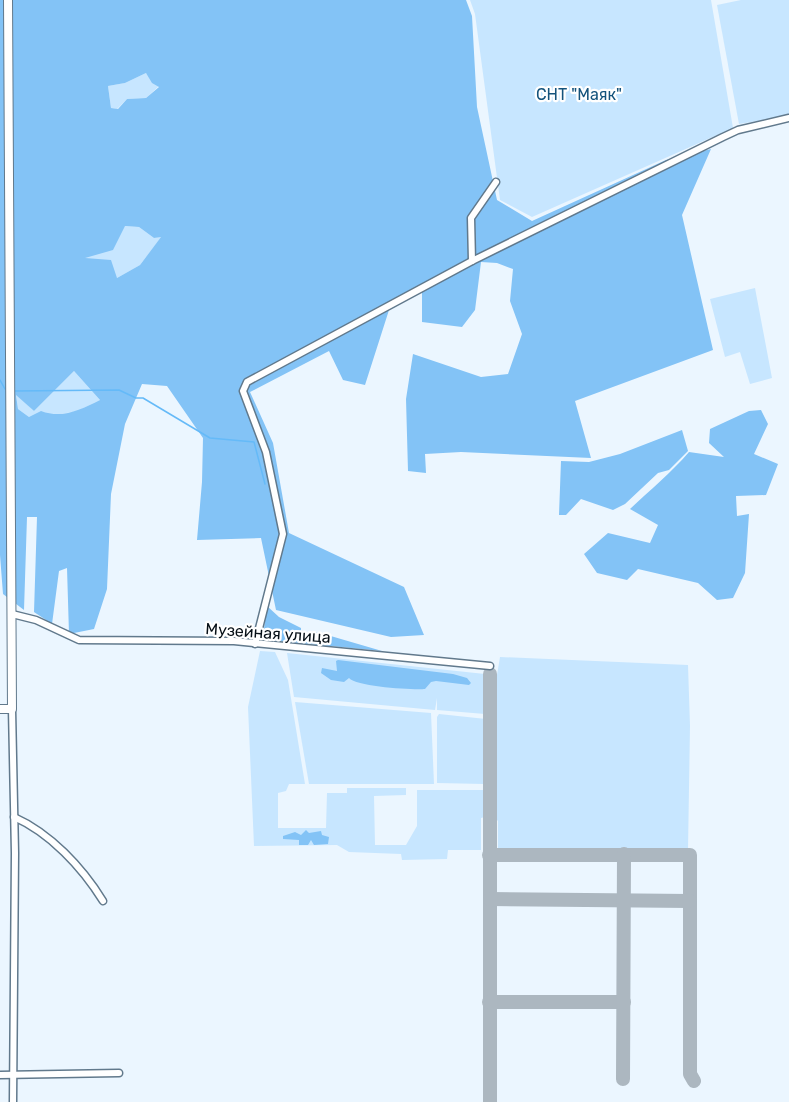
<svg xmlns="http://www.w3.org/2000/svg" width="789" height="1102" font-family="Rubik,sans-serif">
  <style>
    .green { fill: #c7e6ff }
    .forest { fill: #83c3f6; fill-rule: evenodd }
    .lines { fill: none; stroke-linecap: round; stroke-linejoin: round }
    .stream { stroke: #65baf8; stroke-width: 1.5 }
    .taxiway { stroke: #acb7c0; stroke-width: 14 }
    .minor-casing { stroke: #61798c; stroke-width: 9 }
    .tertiary-casing { stroke: #61798c; stroke-width: 10 }
    .minor { stroke: #fff; stroke-width: 6 }
    .tertiary { stroke: #fff; stroke-width: 8 }
    .labels { text-anchor: middle; dominant-baseline: central; stroke-width: 4.5; stroke-linejoin: round; paint-order: stroke }
    .park-label { font-size: 16px; fill: #14537c; stroke: #fff }
    .street-label { font-size: 16px; fill: #060f16; stroke: #fff }
  </style>
  <rect width="100%" height="100%" fill="#ebf6ff"/>
  <g class="green">
    <polygon points="470,0 711,0 733,128 532,217 500,200 475,14"/>
    <polygon points="741,0 789,0 789,116 739,124 717,5"/>
    <polygon points="146,73 159,86 146,98 127,99 117,109 111,108 108,86 125,83"/>
    <polygon points="124,226 139,227 154,238 162,236 140,265 117,278 82,259"/>
    <polygon points="755,288 772,378 750,384 740,352 725,357 710,299"/>
    <polygon points="74,371 100,400 76,412 29,417 18,409 16,394 34,411"/>
    <polygon points="260,651 275,652 288,680 305,784 289,784 286,791 278,793 278,828 326,828 327,793 347,793 347,788 406,788 406,795 374,796 375,845 406,845 417,826 417,790 484,790 485,817 481,818 481,850 448,850 447,859 402,860 401,854 349,852 337,845 254,846 248,707"/>
    <polygon points="287,653 485,674 485,714 437,710 437,698 435,710 294,697"/>
    <polygon points="500,657 688,665 690,726 688,850 498,850 498,821 494,817 494,675 497,675"/>
    <polygon points="295,702 431,713 434,784 309,784"/>
    <polygon points="439,714 486,719 484,784 437,783 437,717"/>
  </g>
  <g class="forest">
    <path d="M0,0H466L472,16L477,107L497,200L532,221L666,160L711,149L682,215L713,350L575,401L591,458L461,452L425,454L426,473L408,471L406,399L413,354L481,377L508,374L522,334L510,301L513,269L497,263L481,262L475,310L462,327L422,322V292L389,310L365,385L343,380L329,351L250,392L273,443L289,533L404,587L424,635L391,637L276,610L261,538L197,540L202,482L203,438L167,386L142,384L125,424L111,494L107,589L94,629L69,634L67,568L59,571L52,624L34,612L37,517H27L24,610L3,594L0,555ZM146,73L152,83L159,87L146,98L127,99L118,109L111,108L108,86L125,83ZM125,226L139,227L154,238L161,237L140,265L117,278L111,260L85,258L113,250ZM74,371L100,400C80,410 62,419 41,411L29,417L18,409L16,395L34,411Z"/>
    <path d="M761,410L768,424L754,454L778,464L766,495L736,496L737,516L749,514L745,573L733,598L717,600L698,583L638,569L627,580L597,573L584,554L608,533L650,543L658,525L630,509C650,490 671,473 689,452L724,457L709,443L710,429L749,411Z"/>
    <polygon points="682,430 688,451 669,470 658,473 625,504 613,510 581,499 566,515 559,515 561,461 589,462 620,454"/>
    <polygon points="267,606 279,617 301,628 301,634 309,637 317,632 382,651 269,640 263,636"/>
    <path d="M338,660L453,674L467,678L471,683L469,685L436,681L431,682L425,689C413,690 357,687 349,678L344,682L331,680L321,673L322,668L337,671L336,661Z"/>
    <polygon points="306,830 309,833 321,831 322,835 329,837 328,844 314,845 311,840 308,845 299,845 299,840 283,839 283,836 295,832 301,835"/>
  </g>
  <g class="lines">
    <g class="stream">
      <polyline points="0,380 5,389"/>
      <polyline points="14,391 119,390 136,398 143,398 210,438 254,442 265,484"/>
    </g>
    <g class="taxiway">
      <polyline points="490,674 490,1102"/>
      <polyline points="489,855 690,855 690,1074 694,1081"/>
      <polyline points="490,899 690,901"/>
      <polyline points="489,1002 624,1002"/>
      <polyline points="623,1079 624,854"/>
    </g>
    <g class="minor-casing">
      <g id="minor">
        <polyline points="472,261 471,218 496,182"/>
        <polyline points="12,614 36,620 79,640 234,641 490,666"/>
        <polyline points="255,644 283,534 266,452 243,391 247,382 472,261 723,137 738,130 789,118"/>
        <polyline points="12,709 15,853 13,1102"/>
        <path d="M14,817C50,833 82,867 103,901"/>
        <polyline points="0,1075 119,1073"/>
      </g>
    </g>
    <g class="tertiary-casing">
      <polyline id="tertiary" points="0,709 12,709 8,0"/>
    </g>
    <use href="#minor" class="minor"/>
    <use href="#tertiary" class="tertiary"/>
  </g>
  <g class="labels">
    <g class="park-label">
      <text x="579" y="94">СНТ "Маяк"</text>
    </g>
    <g class="street-label">
      <text transform="translate(268 633) rotate(4)">Музейная улица</text>
    </g>
  </g>
</svg>
